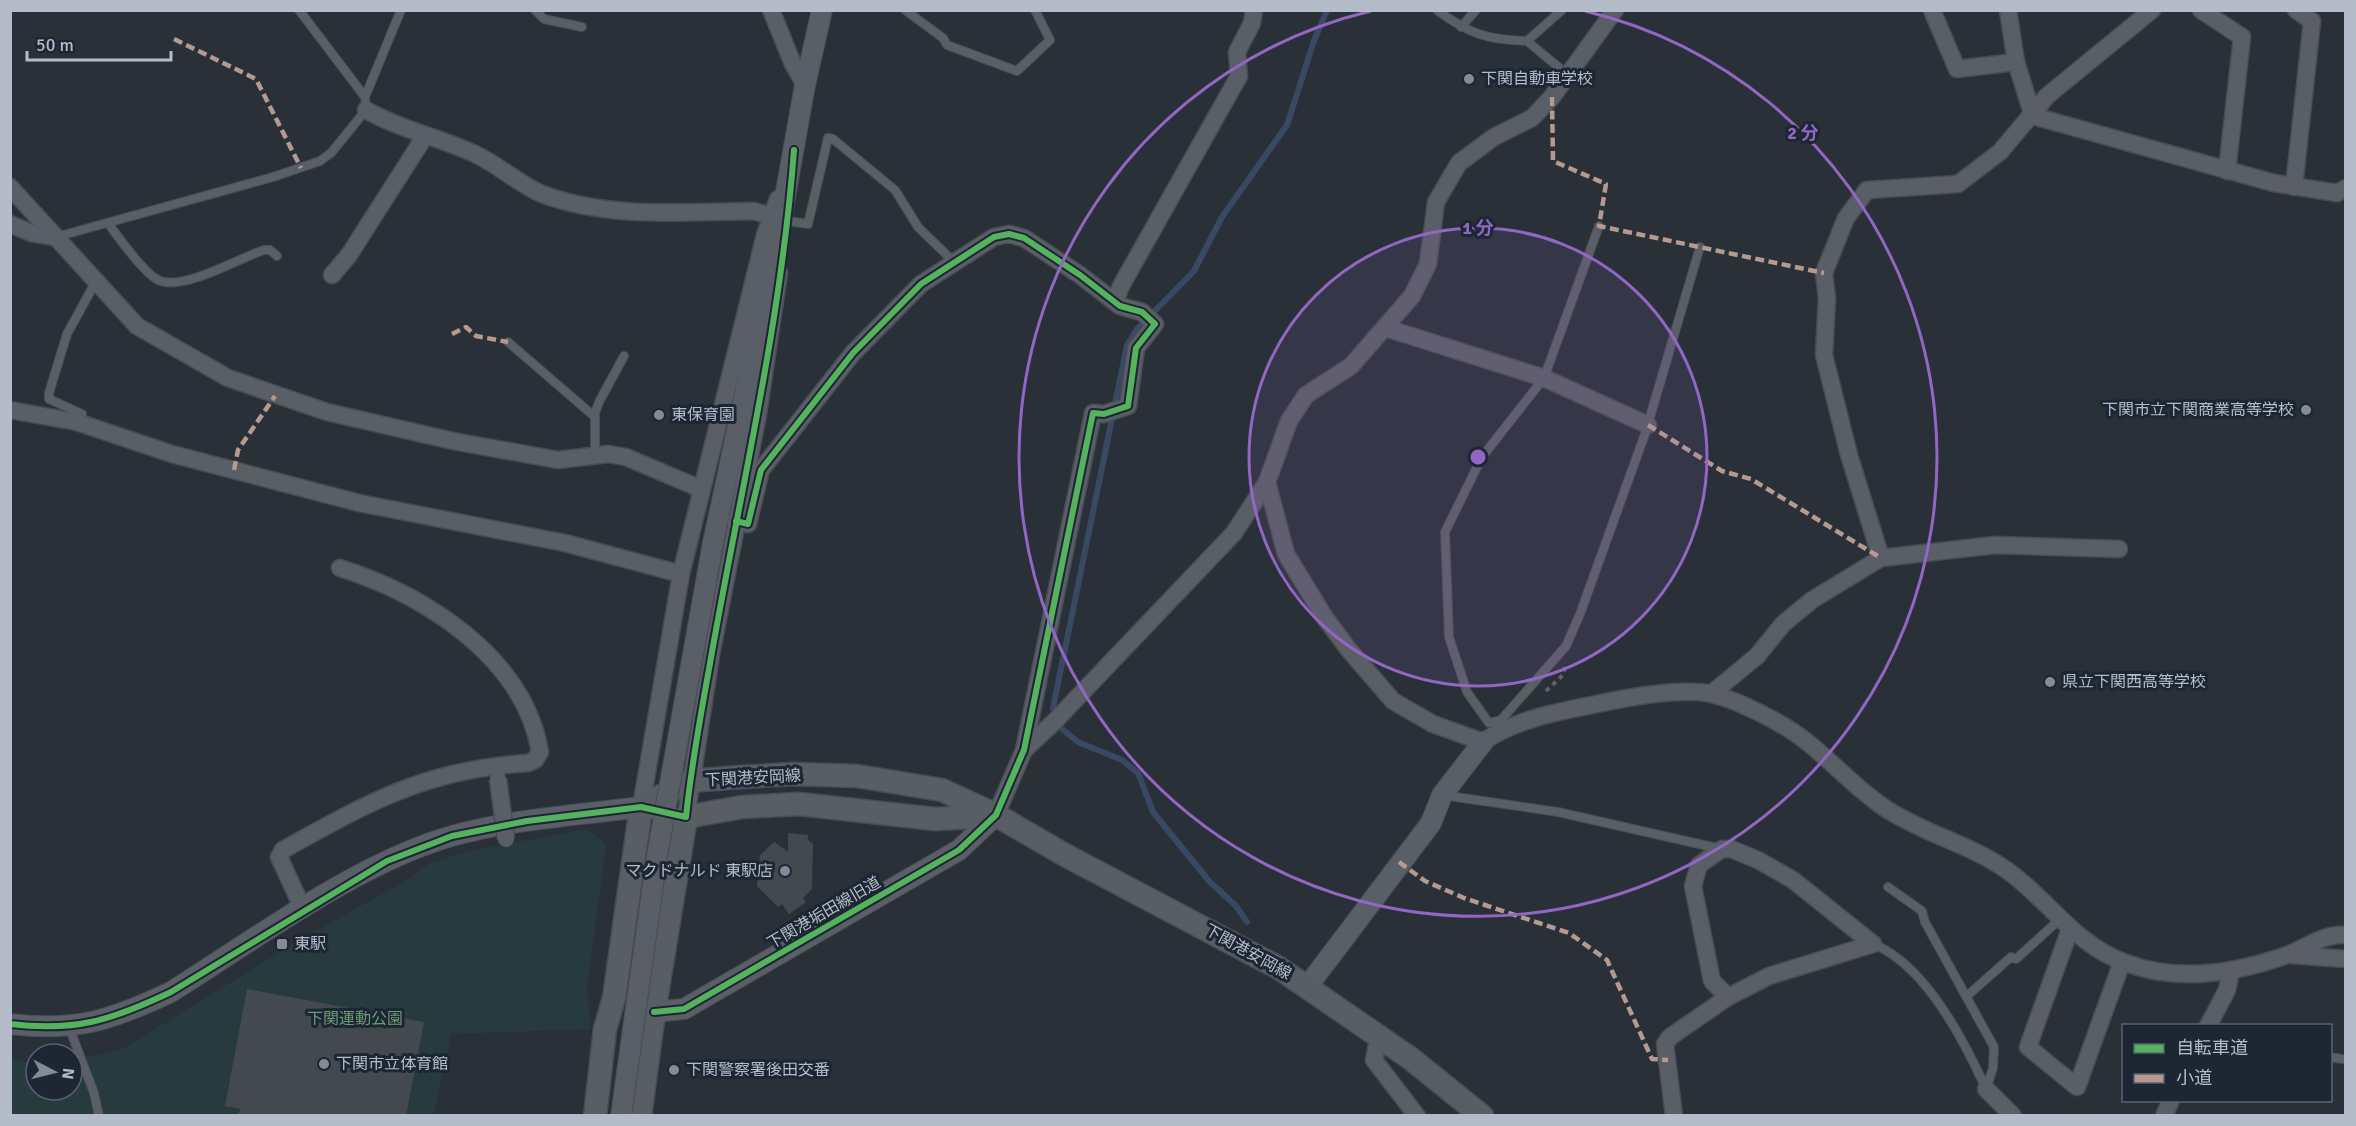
<svg xmlns="http://www.w3.org/2000/svg" width="2356" height="1126" font-family="Signika,'Noto Sans JP',sans-serif">
  <style>
    .green { fill: #273a3e }
    .lines { fill: none; stroke-linecap: round; stroke-linejoin: round }
    .stream { stroke: #384963; stroke-width: 6 }
    .building { fill: #444950 }
    .service-casing { stroke: #484c53; stroke-width: 10 }
    .minor-casing { stroke: #484c53; stroke-width: 19 }
    .tertiary-casing { stroke: #484c53; stroke-width: 22 }
    .secondary-casing { stroke: #484c53; stroke-width: 25 }
    .path { stroke: #5d636a; stroke-width: 4; stroke-dasharray: 4.5 4.5; stroke-linecap: butt }
    .service { stroke: #5a5e66; stroke-width: 8 }
    .minor { stroke: #5a5e66; stroke-width: 16 }
    .tertiary { stroke: #5a5e66; stroke-width: 20 }
    .secondary { stroke: #595d64; stroke-width: 22 }
    .minor-bridge-casing { stroke: #484c53; stroke-width: 19; stroke-linecap: butt }
    .tertiary-bridge-casing { stroke: #484c53; stroke-width: 22; stroke-linecap: butt }
    .minor-bridge { stroke: #5a5e66; stroke-width: 16 }
    .tertiary-bridge { stroke: #5a5e66; stroke-width: 20 }
    .quiet { stroke: #b69a8f; stroke-width: 4.5; stroke-dasharray: 9 4.5; stroke-linecap: butt }
    .cycleway-casing { stroke: #1d2633; stroke-width: 10 }
    .cycleway { stroke: #56b35d; stroke-width: 6 }
    .ring { fill: none; stroke: #9266c3; stroke-width: 3 }
    .poi-dot { fill: #848b96; stroke: #1d2633; stroke-width: 2 }
    .labels { text-anchor: middle; dominant-baseline: central; stroke-width: 6; stroke-linejoin: round; paint-order: stroke }
    .poi-label { font-size: 16px; fill: #b4bcc9; stroke: #1d2633; text-anchor: start }
    .street-label { font-size: 16px; fill: #b4bcc9; stroke: #1d2633 }
    .park-label { font-size: 16px; fill: #6b9a76; stroke: #1d2633 }
    .centre { fill: #9266c3; stroke: #1d2633; stroke-width: 3 }
    .ring-label { font-size: 18px; text-anchor: middle; font-weight: bold; fill: #9266c3; stroke: #1d2633; stroke-width: 6; stroke-linejoin: round; paint-order: stroke }
  </style>
  <rect width="100%" height="100%" fill="#2a3038"/>
  <polygon class="green" points="586,829 602,840 606,846 587,987 591,1029 451,1034 434,1115 11,1115 10,1057 36,1066 36,1090 72,1090 72,1061 123,1049 296,942 402,883 427,865 465,852"/>
  <g class="lines">
    <g class="stream">
      <polyline points="1053,708 1127,345 1137,329 1194,271 1222,217 1287,125 1314,41 1327,10"/>
      <polyline points="1062,729 1078,742 1122,760 1138,773 1153,812 1209,881 1236,906 1247,922"/>
    </g>
  </g>
  <g class="building">
    <polygon points="788,833 808,835 808,840 813,844 812,889 803,898 806,902 789,914 782,904 778,907 757,886 760,855 774,842 788,852"/>
    <polygon points="247,989 424,1022 406,1116 238,1116 240,1109 225,1106"/>
  </g>
  <g class="lines">
    <g class="service-casing">
      <g id="service">
        <polyline points="299,10 365,97"/>
        <polyline points="535,10 544,19 582,27"/>
        <polyline points="905,10 943,38 947,45 1017,71 1050,40 1035,10"/>
        <path d="M1437,10C1469,34 1488,40 1527,41L1562,10"/>
        <polyline points="1461,27 1476,10"/>
        <polyline points="1527,41 1568,75"/>
        <polyline points="788,221 808,224 828,138 833,139 895,190 918,227 953,261"/>
        <path d="M108,223C118,237 143,272 158,280C182,292 239,258 264,250H270L277,256"/>
        <polyline points="1599,226 1544,378 1482,457 1445,532 1449,637 1467,692 1489,723 1501,720 1566,646 1580,614 1645,434 1700,247"/>
        <polyline points="56,237 273,177 320,161 331,153 366,110 365,97 401,10"/>
        <polyline points="508,342 595,417"/>
        <polyline points="81,423 82,414 49,399 49,393 67,334 95,283"/>
        <polyline points="595,454 595,413 599,402 624,356"/>
        <polyline points="1442,795 1558,812 1721,849"/>
        <polyline points="1888,887 1922,911 1925,922 1994,1047 1993,1068 1986,1089"/>
        <path d="M1873,944C1924,964 1964,1040 1986,1089"/>
        <polyline points="1968,995 2011,957 2016,959 2059,920"/>
        <polyline points="69,1027 94,1093 99,1116"/>
        <polyline points="2330,1057 2342,1059"/>
      </g>
    </g>
    <g class="minor-casing">
      <g id="minor">
        <polyline points="771,10 793,64 805,85"/>
        <polyline points="1932,10 1957,69 2016,62 2033,116"/>
        <polyline points="2008,10 2016,62"/>
        <polyline points="2201,10 2242,37 2227,171"/>
        <path d="M366,110C401,130 439,137 475,154C499,165 518,184 542,194C608,219 685,212 754,211L773,217"/>
        <polyline points="2033,116 2274,183 2337,193 2346,188"/>
        <polyline points="10,187 137,326 228,378 327,412 453,441 558,460 608,454 626,457 701,489"/>
        <polyline points="2294,187 2312,21 2296,10"/>
        <polyline points="10,224 31,233 56,237"/>
        <polyline points="332,275 349,255 425,136"/>
        <polyline points="1115,302 1121,286 1239,76 1237,52 1252,23 1254,10"/>
        <polyline points="1386,328 1544,378 1648,425"/>
        <polyline points="10,410 77,422 172,454 359,503 565,543 681,574"/>
        <path d="M1267,482L1286,554L1325,618L1349,650L1393,701L1433,724L1483,742C1514,720 1556,712 1592,705C1624,698 1681,687 1712,694C1740,701 1785,724 1807,742C1835,764 1858,791 1888,810C1925,834 1969,844 2005,869C2048,898 2073,944 2126,963C2179,983 2236,973 2287,955C2306,948 2324,933 2346,935"/>
        <polyline points="736,521 748,524 761,470 853,353 921,284 994,237 1009,234 1024,238 1080,275 1120,306 1142,312 1155,324 1136,348 1128,406 1104,414 1093,413 1024,750 996,815"/>
        <polyline points="1881,558 1849,455 1824,355 1827,298 1824,273 1846,218 1867,190 1958,184 2000,152 2047,96 2152,10"/>
        <polyline points="1711,694 1757,656 1783,624 1812,600 1881,558 1995,545 2119,549"/>
        <polyline points="1024,750 1054,722 1234,533 1267,482 1289,421 1306,395 1351,366 1412,296 1428,264 1436,202 1459,163 1494,137 1532,118 1552,97 1615,10"/>
        <polyline points="641,807 681,574 765,235 778,199"/>
        <polyline points="686,817 711,655 758,414 779,273"/>
        <path d="M303,909L279,857L283,850C369,802 427,769 528,763L535,760L540,752C524,657 425,595 340,568"/>
        <polyline points="2070,929 2028,1047 2077,1087 2122,962"/>
        <polyline points="2292,955 2346,959"/>
        <polyline points="1728,997 1712,981 1693,886 1699,865 1722,849 1731,849 1758,860 1793,880 1873,944"/>
        <polyline points="2208,1026 2227,990 2231,971"/>
        <polyline points="1379,1036 1374,1060 1417,1116"/>
        <polyline points="1986,1089 2013,1116"/>
        <polyline points="1674,1116 1665,1044 1670,1037 1728,997 1769,976 1873,944"/>
        <polyline points="2164,1116 2171,1100"/>
      </g>
    </g>
    <g class="tertiary-casing">
      <g id="tertiary">
        <polyline points="713,543 775,253 805,85 822,10"/>
        <polyline points="1307,987 1431,823 1442,795 1483,742"/>
        <polyline points="654,1012 684,1009 959,850 996,815"/>
        <path d="M10,1024C76,1032 112,1020 171,992C254,940 359,862 452,836C513,819 579,815 641,807L654,809"/>
      </g>
    </g>
    <g class="secondary-casing">
      <g id="secondary">
        <polyline points="595,1116 605,1029 614,998 641,807 689,781 741,777 794,774 857,776 942,790 996,815 1065,855 1279,968 1410,1058 1482,1116"/>
        <polyline points="640,1116 654,1012 686,817 742,807 799,804 935,819 992,816"/>
      </g>
    </g>
    <polyline class="path" points="1546,691 1563,675 1565,667"/>
    <use href="#service" class="service"/>
    <use href="#minor" class="minor"/>
    <use href="#tertiary" class="tertiary"/>
    <use href="#secondary" class="secondary"/>
    <g class="minor-bridge-casing">
      <polyline id="minor-bridge" points="498,779 506,839"/>
    </g>
    <g class="tertiary-bridge-casing">
      <polyline id="tertiary-bridge" points="621,1116 657,856 713,543"/>
    </g>
    <use href="#minor-bridge" class="minor-bridge"/>
    <use href="#tertiary-bridge" class="tertiary-bridge"/>
    <g class="quiet">
      <polyline points="174,39 256,79 301,168"/>
      <polyline points="1552,97 1553,161 1606,184 1599,226 1824,273"/>
      <polyline points="452,334 466,327 476,336 508,342"/>
      <polyline points="1648,425 1722,471 1751,479 1881,558"/>
      <polyline points="234,470 238,450 275,396"/>
      <polyline points="1399,862 1425,881 1464,898 1569,933 1607,960 1652,1059 1668,1060"/>
    </g>
    <g class="cycleway-casing">
      <g id="cycleway">
        <polyline points="654,1012 684,1009 959,850 996,815 1024,750 1093,413 1104,414 1128,406 1136,348 1155,324 1142,312 1120,306 1080,275 1024,238 1009,234 994,237 921,284 853,353 761,470 748,524 736,521"/>
        <path d="M10,1024C76,1032 112,1020 171,992L387,861L452,836L527,821L641,807L686,817C691,767 700,718 709,669C739,496 781,325 794,150"/>
      </g>
    </g>
    <use href="#cycleway" class="cycleway"/>
  </g>
  <circle cx="1478" cy="457" r="229" fill="#9266c3" fill-opacity=".12"/>
  <g class="ring">
    <circle cx="1478" cy="457" r="229"/>
    <path d="M1585 11A459 459 0 1 1 1371 11"/>
  </g>
  <g class="poi-dot">
    <circle cx="1469" cy="79" r="6"/>
    <circle cx="2306" cy="410" r="6"/>
    <circle cx="659" cy="415" r="6"/>
    <circle cx="2050" cy="682" r="6"/>
    <circle cx="785" cy="871" r="6"/>
    <rect x="276" y="938" width="12" height="12" rx="3"/>
    <circle cx="324" cy="1064" r="6"/>
    <circle cx="674" cy="1070" r="6"/>
  </g>
  <g class="labels">
    <g class="poi-label">
      <text x="1481" y="79">下関自動車学校</text>
      <text x="2294" y="410" text-anchor="end">下関市立下関商業高等学校</text>
      <text x="671" y="415">東保育園</text>
      <text x="2062" y="682">県立下関西高等学校</text>
      <text x="773" y="871" text-anchor="end">マクドナルド 東駅店</text>
      <text x="294" y="944">東駅</text>
      <text x="336" y="1064">下関市立体育館</text>
      <text x="686" y="1070">下関警察署後田交番</text>
    </g>
    <g class="street-label">
      <text transform="translate(753 778) rotate(-3)">下関港安岡線</text>
      <text transform="translate(824 913) rotate(-30)">下関港垢田線旧道</text>
      <text transform="translate(1248 952) rotate(29)">下関港安岡線</text>
    </g>
    <g class="park-label">
      <text x="355" y="1019">下関運動公園</text>
    </g>
  </g>
  <circle cx="1478" cy="457" r="9" class="centre"/>
  <g class="ring-label">
    <text x="1803" y="139">2 分</text>
    <text x="1478" y="234">1 分</text>
  </g>
  <rect width="2356" height="1126" fill="none" stroke="#b4bcc9" stroke-width="24"/>
  <rect x="2122" y="1024" width="210" height="78" fill="#1d2633" stroke="#59626f" stroke-width="1.5"/>
  <rect x="2134" y="1044" width="30" height="9" fill="#56b35d" stroke="#59626f" stroke-width="1.5"/>
  <text x="2176" y="1054" font-size="18" fill="#b4bcc9">自転車道</text>
  <rect x="2134" y="1074" width="30" height="9" fill="#b69a8f" stroke="#59626f" stroke-width="1.5"/>
  <text x="2176" y="1084" font-size="18" fill="#b4bcc9">小道</text>
  <g transform="translate(54 1072) rotate(97)"><circle r="28" fill="#1d2633" stroke="#59626f" stroke-width="1.5"/>
  <path d="M0-4.5L10 22L0 15L-10 22Z" fill="#848b96"/>
  <text y="-9" font-size="16" font-weight="bold" text-anchor="middle" fill="#b4bcc9">N</text>
  </g>
  <path d="M27 51v9h144v-9" fill="none" stroke="#b4bcc9" stroke-width="3"/>
  <text x="36" y="51" font-size="18" fill="#b4bcc9" stroke="#1d2633" stroke-width="4.5" paint-order="stroke">50 m</text>
</svg>
